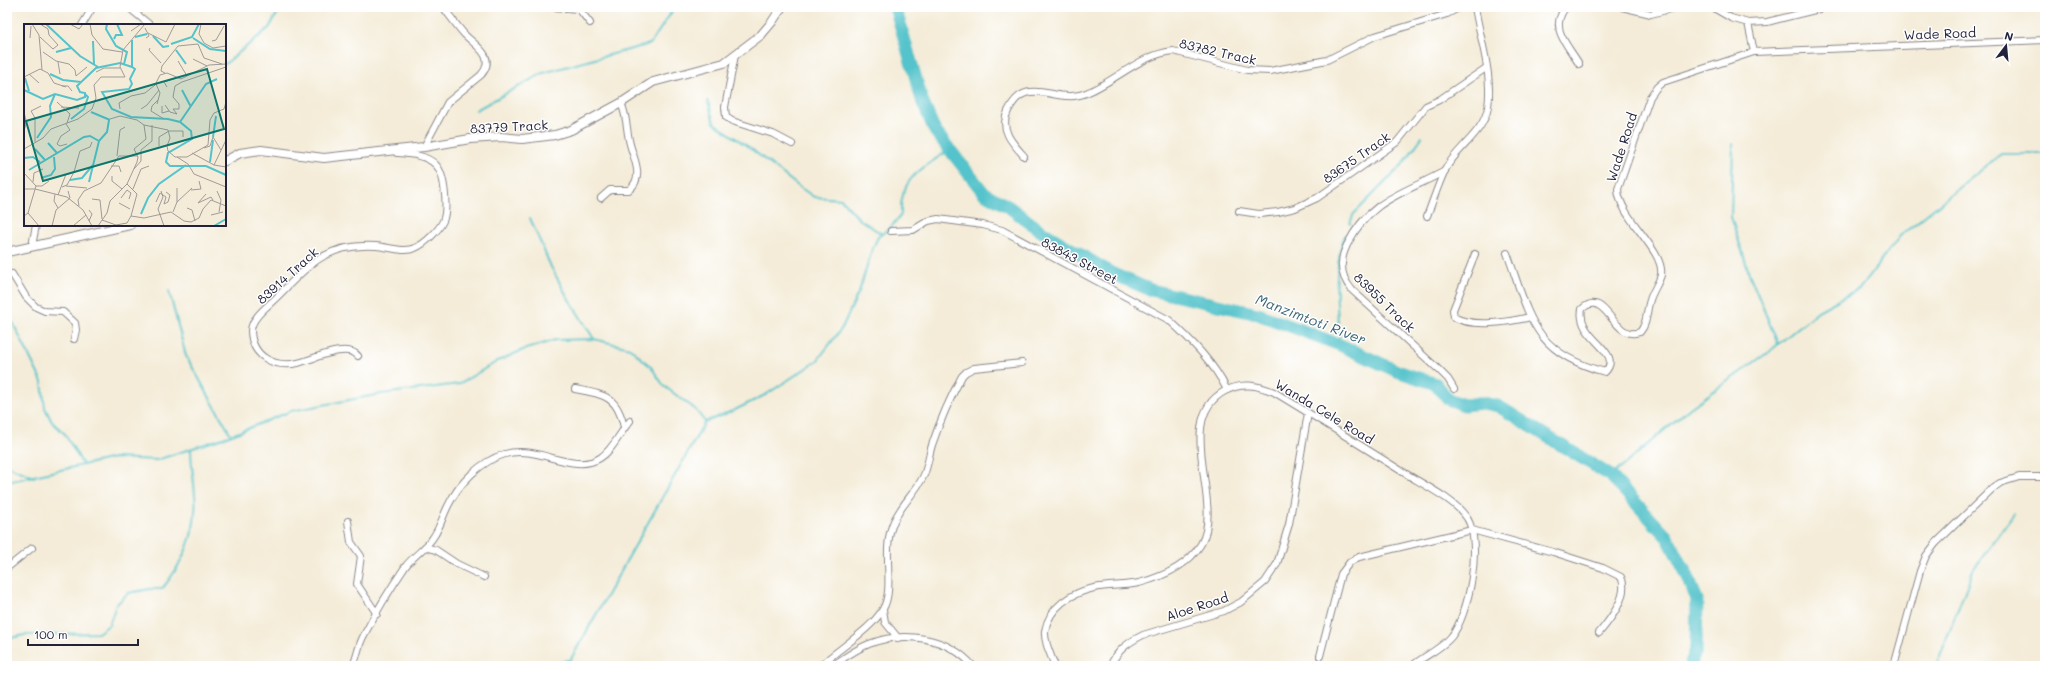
<svg xmlns="http://www.w3.org/2000/svg" width="2052" height="673" font-family="Mali,sans-serif">
  <style>
    .lines { fill: none; stroke-linecap: round; stroke-linejoin: round }
    .stream { stroke: #55c3cb; stroke-width: 2 }
    .river { stroke: #55c3cb; stroke-width: 13 }
    .street-casing { stroke: #8b878a; stroke-width: 8 }
    .secondary-casing { stroke: #8b878a; stroke-width: 10 }
    .street { stroke: #fff; stroke-width: 6 }
    .secondary { stroke: #fff; stroke-width: 8 }
    .labels { text-anchor: middle; dominant-baseline: central; stroke-width: 3; stroke-linejoin: round; paint-order: stroke }
    .street-label { font-size: 13px; fill: #22223b; stroke: #fff }
    .water-label { font-size: 14px; font-style: italic; fill: #366275; stroke: #fff }
    .inset-river { fill: none; stroke: #55c3cb; stroke-width: 2 }
    .inset-road { fill: none; stroke: #a09b99; stroke-width: 1 }
    .view { fill: #0f766e; fill-opacity: 0.15; stroke: #0f766e; stroke-width: 2 }
    .inset-edge { fill: none; stroke: #22223b; stroke-width: 2 }
  </style>
  <rect width="100%" height="100%" fill="#fff"/>
  <filter id="ink" filterUnits="userSpaceOnUse"><feTurbulence type="fractalNoise" baseFrequency=".025" numOctaves="2"/><feDisplacementMap in="SourceGraphic" scale="8" xChannelSelector="R" yChannelSelector="G"/><feConvolveMatrix kernelMatrix="1 2 1 2 8 2 1 2 1" color-interpolation-filters="sRGB"/></filter>
  <filter id="wash" filterUnits="userSpaceOnUse"><feTurbulence type="fractalNoise" baseFrequency=".012" numOctaves="4" result="noise"/><feDisplacementMap in="SourceGraphic" scale="16" xChannelSelector="R" yChannelSelector="G"/><feGaussianBlur stdDeviation="0.9" result="paint"/><feColorMatrix in="noise" values="0 0 0 0 0 0 0 0 0 0 0 0 0 0 0 0 0 1.4 0 .05"/><feComposite in="paint" operator="in"/></filter>
  <g filter="url(#wash)">
    <rect width="100%" height="100%" fill="#f4ecd8"/>
    <g class="lines">
      <g class="stream">
        <polyline points="225,64 269,28 281,7"/>
        <polyline points="708,101 714,123 750,148 798,186 814,197 841,199 859,219 882,234"/>
        <polyline points="476,110 543,73 650,44 675,7"/>
        <polyline points="1733,144 1731,217 1750,276 1778,344"/>
        <polyline points="530,218 551,267 567,296 594,339"/>
        <polyline points="1350,224 1353,215 1403,164 1422,137"/>
        <polyline points="169,291 186,356 231,435"/>
        <polyline points="13,323 42,382 45,408 52,422 65,434 83,465"/>
        <path d="M1340,345C1337,309 1332,270 1345,235"/>
        <polyline points="7,466 34,477"/>
        <polyline points="1611,476 1690,408 1770,351 1818,311 1860,288 1900,236 2001,154 2045,154"/>
        <polyline points="7,482 114,458 157,460 232,435 291,411 381,394 459,384 498,361 523,350 555,340 594,339 630,348 651,367 664,386 695,409 705,422"/>
        <path d="M7,639L24,635L98,633L109,625L116,605L128,593L150,589H162C184,562 198,531 195,495C194,480 191,465 191,449"/>
        <polyline points="548,666 568,660"/>
        <path d="M567,666L705,422L735,410L767,394L817,361L842,328L860,289L872,250L878,237L891,227L901,215C899,177 922,169 949,150"/>
        <polyline points="1936,666 1973,570 2014,514"/>
      </g>
      <polyline class="river" points="895,7 923,103 935,131 984,193 1009,207 1041,231 1113,274 1151,290 1258,314 1340,345 1397,371 1436,384 1448,399 1464,405 1483,403 1498,406 1611,476 1668,538 1688,577 1697,600 1696,650 1690,666"/>
    </g>
  </g>
  <g filter="url(#ink)">
    <g class="lines">
      <g class="street-casing">
        <g id="street">
          <polyline points="128,7 150,25"/>
          <polyline points="553,7 579,9 590,23"/>
          <path d="M1566,7C1548,28 1568,45 1579,64"/>
          <polyline points="1622,7 1651,14 1677,7"/>
          <polyline points="1712,7 1731,18 1748,23"/>
          <polyline points="82,25 93,7"/>
          <polyline points="1754,52 1748,23 1767,22 1827,7"/>
          <polyline points="735,55 725,107 726,117 732,121 773,134 792,144"/>
          <path d="M424,147L448,102L481,75C497,57 476,46 465,35C457,26 450,16 443,7"/>
          <path d="M1024,156C1012,143 999,129 1008,111C1027,72 1056,106 1086,93C1116,81 1139,55 1173,51L1247,70L1270,71L1327,60L1375,36L1447,14L1460,7"/>
          <path d="M1445,171C1403,194 1370,199 1347,245C1339,261 1340,276 1352,290L1438,369L1448,379L1454,389"/>
          <path d="M601,198L610,190H629C646,176 632,157 629,140C626,126 627,116 621,103"/>
          <polyline points="1239,211 1259,214 1278,212 1295,208 1317,198 1397,142 1426,106 1439,100 1486,68"/>
          <path d="M1427,216C1433,201 1438,185 1445,170C1456,148 1484,133 1488,107C1493,74 1480,39 1475,7"/>
          <path d="M891,231L913,230L928,221L938,219L983,225L1002,230L1169,320C1191,340 1214,363 1227,390"/>
          <polyline points="32,246 36,225"/>
          <path d="M1507,253C1530,316 1532,353 1605,372C1625,351 1576,339 1582,309C1607,287 1612,342 1640,332C1648,323 1646,311 1650,300C1652,292 1659,283 1661,275C1665,250 1619,218 1618,189L1650,97L1657,87L1663,82L1754,52L2045,40"/>
          <path d="M1475,254L1453,310L1454,317C1472,328 1510,322 1530,317"/>
          <polyline points="12,274 26,297 36,307 45,311 63,312 75,323 76,330 74,339"/>
          <path d="M358,356C347,342 312,360 298,363C274,368 252,357 251,331C251,318 268,306 276,298C309,265 326,243 376,246C389,247 403,253 415,248C425,244 439,230 443,221C448,209 445,174 436,165C427,155 410,154 397,153"/>
          <path d="M575,389C604,395 617,395 624,427"/>
          <polyline points="348,521 351,542 361,556 357,584 377,614"/>
          <polyline points="425,547 436,550 457,564 484,577"/>
          <polyline points="7,568 32,548"/>
          <polyline points="883,610 885,622 898,638"/>
          <path d="M1320,656L1341,574L1350,562L1359,557L1472,530L1553,552L1603,568L1621,577C1630,595 1610,620 1599,633"/>
          <path d="M353,666C357,657 358,647 363,637C375,614 390,589 405,567C414,555 427,548 434,536C440,527 443,516 448,506C459,483 481,461 505,454C538,444 573,475 600,458C613,450 620,432 630,421"/>
          <path d="M820,666C839,648 871,630 883,609C895,588 882,553 892,526C898,507 916,493 924,475C928,465 929,455 932,445C940,421 950,398 962,376L966,372L974,368L1022,363"/>
          <path d="M832,666C844,658 856,649 869,644C904,630 948,637 973,666"/>
          <path d="M1055,666C1051,655 1044,643 1045,631C1049,607 1071,593 1094,588C1108,585 1124,586 1139,583C1162,577 1188,566 1201,544C1225,503 1172,419 1225,391C1242,382 1257,385 1274,392C1317,418 1360,445 1403,472C1422,484 1454,499 1467,518C1483,543 1469,615 1451,637C1441,649 1424,656 1412,666"/>
          <path d="M1110,666C1118,650 1127,643 1143,635L1224,611L1241,602L1265,582L1277,564L1289,524L1308,413"/>
          <polyline points="1894,666 1920,571 1926,556 1936,543 1992,489 2000,483 2019,477 2045,477"/>
        </g>
      </g>
      <g class="secondary-casing">
        <g id="secondary">
          <polyline points="225,161 240,153 261,150 324,158 424,147 470,139 501,137 522,139 555,135 571,130 621,103 653,82 724,63 761,35 772,22 782,7"/>
          <polyline points="7,252 130,225"/>
        </g>
      </g>
      <use href="#street" class="street"/>
      <use href="#secondary" class="secondary"/>
    </g>
  </g>
  <g class="labels">
    <g class="street-label">
      <text transform="translate(1940 33) rotate(-2)">Wade Road</text>
      <text transform="translate(1218 51) rotate(13)">83782 Track</text>
      <text transform="translate(509 126) rotate(-3)">83779 Track</text>
      <text transform="translate(1621 147) rotate(-72)">Wade Road</text>
      <text transform="translate(1356 157) rotate(-35)">83675 Track</text>
      <text transform="translate(1080 260) rotate(28)">83843 Street</text>
      <text transform="translate(287 275) rotate(-42)">83914 Track</text>
      <text transform="translate(1385 302) rotate(44)">83955 Track</text>
      <text transform="translate(1325 411) rotate(31)">Wanda Cele Road</text>
      <text transform="translate(1197 606) rotate(-18)">Aloe Road</text>
    </g>
    <g class="water-label">
      <text transform="translate(1311 319) rotate(21)">Manzimtoti River</text>
    </g>
  </g>
  <g transform="translate(24 24)">
    <rect width="202" height="202" fill="#f4ecd8"/>
    <path class="inset-river" d="M22,0L56,32L74,43M83,0L82,5L92,22L103,28L100,40M129,12L139,23L145,22M111,13L123,10M169,14L186,25L202,27M90,15L92,11H98L93,0M108,16V43M69,17L70,40M147,20L168,13L175,0M152,26L162,40M32,28L47,24M26,50L39,56L57,58M1,54L5,67M0,66L19,75L31,70L53,76L61,73V69L56,68L53,62L72,44L96,39L108,43L111,45L106,55L108,60L105,65L78,68L88,85L107,93L144,95L156,98L167,107L168,115L144,129L142,138L146,142H182L202,151M158,66L167,83M67,88L86,96M0,90L2,99L0,105M47,95L60,85L64,73L61,70M156,98L182,60L193,55M189,113L192,92M13,114L27,93L26,82L31,70M24,119L33,129M11,125L21,136M0,134L9,133L16,138M186,138L189,116M5,146L60,113L66,112L75,117M17,154L27,151L31,145L30,133M46,156L58,154L69,141M65,158L75,117L83,108L85,96M117,190L124,174L135,160L162,141M190,202L202,195"/>
    <path class="inset-road" d="M8,0L15,11L18,46M46,0L55,5L59,0M66,0L68,11L79,25L98,28M177,0L175,10L180,19L189,24L202,22M121,4L125,12L122,14M107,7L117,0M124,9L142,18L151,0M16,13L29,25L34,21L25,11L24,5L16,0M6,14L7,2M188,17L192,16L200,2M126,24L125,26L137,39M19,28L32,37L45,40L51,46L52,52L63,43M169,35L183,42M154,37L163,52M34,38L36,50M72,48L80,44H96M141,49L137,47L138,42L154,22L174,20L180,34L198,40M5,50L15,59M0,53L16,45L24,49L30,59L42,63M157,55L185,41L202,40M132,60L136,69L133,80M38,62H44L48,67M143,63L140,58L152,54M134,76L128,82L127,87L140,95M33,78L46,90L43,99M141,81L146,88L153,90L149,85H155V80L149,73L151,62L158,58L202,43M138,82V89L145,87M37,83L55,84M96,85L95,79L107,72L121,69L131,61L136,51L143,49L157,55M117,85L123,81L135,66M86,95L96,92L113,96L120,101M42,100L46,106L37,112L33,120L36,122L43,120M11,118V94L7,87L17,82M135,122V113L145,107H159V113M180,124L186,122L189,113L197,126M0,125L19,114L27,105L54,95L68,85L72,74L70,61L77,53H101L96,43L99,26L121,0M168,129L190,141L202,143M93,132L96,106L101,103M153,133L164,140L170,150L202,163M190,141L202,116M87,142H95L97,148M110,145L117,137V126L128,117V101M0,149L12,162L4,189M88,152V157L98,165M9,158L10,149L19,145M103,160L113,170L107,192M12,162H18L25,157M42,162L63,164M38,163L43,161L50,148L56,127L66,123L68,118M0,165H11L43,173L59,186L68,202M109,165L117,145L125,142M167,166L177,165L175,157M137,167L139,173L134,185L140,202M193,167L197,176L195,188M31,170L30,177L34,184M182,170L174,179L187,173L189,176M34,171L42,150M97,174L103,166L107,169L105,175M68,175L76,176L78,195M132,178L136,169L142,173L140,180L144,178L146,171L142,168M153,178L168,164M95,179L106,185M55,182L54,176L60,167L77,159L95,132H114M163,184L168,186L171,197M65,186L68,190L65,197M149,188L153,178V164M187,191L199,188M0,192L4,189L15,202M78,196L92,201L103,199L107,192L120,194L147,188L160,197L167,198L175,194L179,185L187,176L202,182M28,202L32,186L46,174L44,167M49,202L62,191M74,202L83,189L86,177L103,160L113,138L114,133L110,125L122,115L120,101L144,106L146,114L143,122L144,127L151,133H163L184,121L186,96L190,89L200,85L202,78"/>
    <path class="view" d="M183,45L200,105L19,157L2,97Z"/>
    <rect width="202" height="202" class="inset-edge"/>
  </g>
  <rect width="2052" height="673" fill="none" stroke="#fff" stroke-width="24"/>
  <g transform="translate(2006 46) rotate(16)" stroke="#ffffff" stroke-width="3" paint-order="stroke">
  <path d="M0-3L7 15L0 10L-7 15Z" fill="#22223b"/>
  <text y="-6" font-size="11" font-weight="bold" text-anchor="middle" fill="#22223b">N</text>
  </g>
  <path d="M28 639v6h110v-6" fill="none" stroke="#22223b" stroke-width="2"/>
  <text x="34" y="639" font-size="12" fill="#22223b" stroke="#ffffff" stroke-width="3" paint-order="stroke">100 m</text>
</svg>
